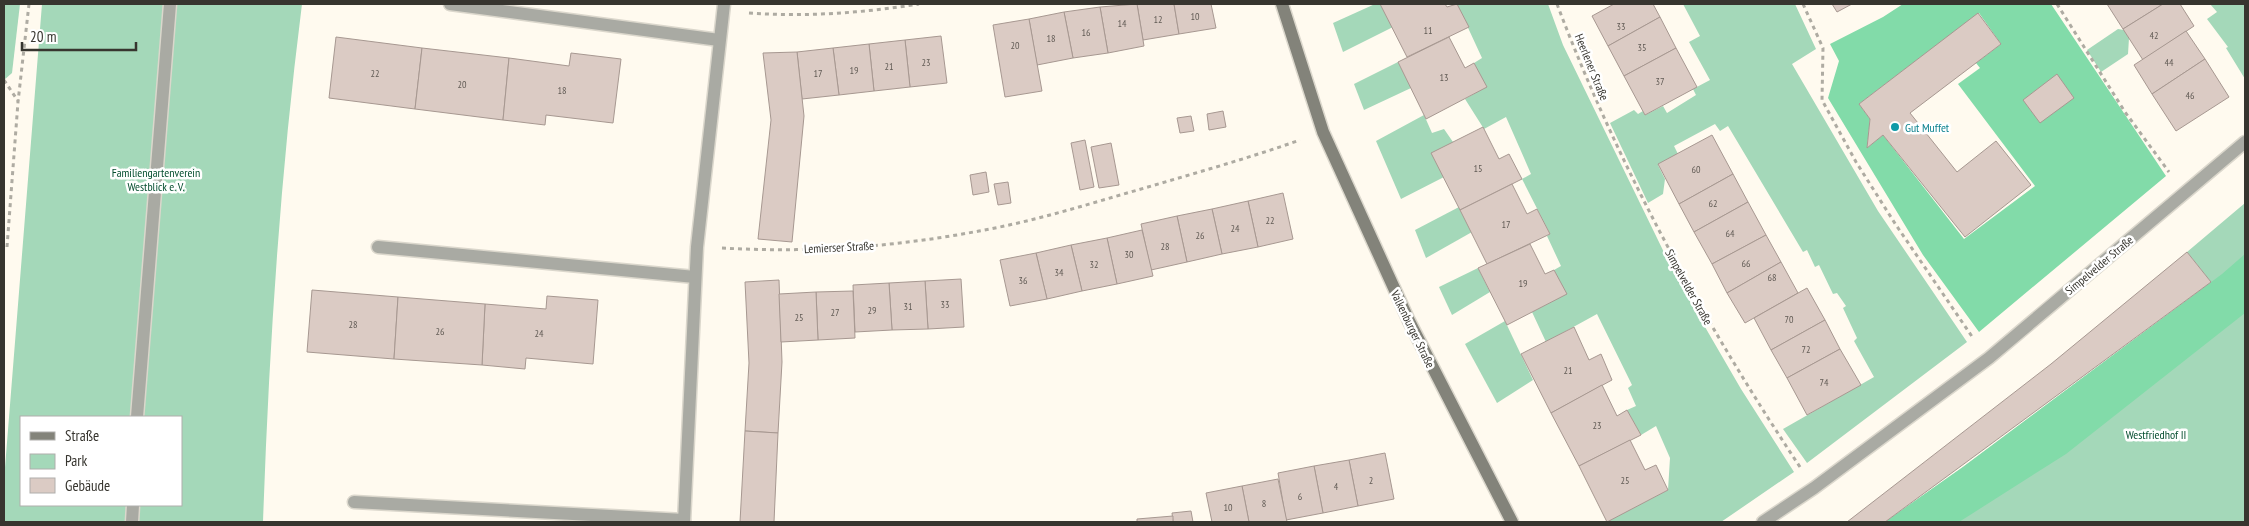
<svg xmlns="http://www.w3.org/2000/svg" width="2249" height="526" font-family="'PT Sans Narrow',sans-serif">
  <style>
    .green { fill: #a4d8b9; fill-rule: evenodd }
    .forest { fill: #82dba9; fill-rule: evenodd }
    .building { fill: #dbcbc4; stroke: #a79891 }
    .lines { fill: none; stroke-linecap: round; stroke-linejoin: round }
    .lane-casing { stroke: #dbd7cc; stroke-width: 15 }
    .street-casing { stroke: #dbd7cc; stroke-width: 15 }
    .secondary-casing { stroke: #dbd7cc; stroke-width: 15 }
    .path { stroke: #aeaba2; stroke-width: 3; stroke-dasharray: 4 4; stroke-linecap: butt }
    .lane { stroke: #a9aaa3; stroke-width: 12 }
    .street { stroke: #a9aaa3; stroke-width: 12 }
    .secondary { stroke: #83837a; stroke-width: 12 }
    .culture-dot { fill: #0f9aa8; stroke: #fff; stroke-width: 2 }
    .labels { text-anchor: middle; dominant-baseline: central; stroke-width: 5; stroke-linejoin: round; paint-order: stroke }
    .number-label { font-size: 10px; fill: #605a54 }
    .street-label { font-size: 12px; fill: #37352f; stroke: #fff }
    .culture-label { font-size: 12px; fill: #0d838f; stroke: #fff; text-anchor: start }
    .park-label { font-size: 12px; fill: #064f30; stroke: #fff }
  </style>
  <rect width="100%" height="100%" fill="#fffaef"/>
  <g class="green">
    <polygon points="4,4 20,4 12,73 4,80"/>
    <path d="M42,4H302C280,176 269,349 263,522H4V480ZM21,417H181V505H21Z"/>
    <polygon points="1375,4 1380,4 1393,27 1343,52 1333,23"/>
    <polygon points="1457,4 1548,4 1563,45 1676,277 1741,389 1794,472 1721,522 1606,522 1668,490 1670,458 1656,426 1641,435 1627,410 1636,406 1628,388 1632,385 1597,314 1546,342 1532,312 1566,294 1554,270 1561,266 1547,236 1550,234 1522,179 1531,174 1506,117 1484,129 1465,99 1486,87 1474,63 1482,58"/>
    <polygon points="1683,4 1795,4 1816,49 1792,64 1878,211 1967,342 1807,463 1783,429 1874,377 1854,341 1857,338 1843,308 1846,306 1837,293 1833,294 1819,265 1815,267 1807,250 1803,252 1728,126 1720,131 1715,124 1674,146 1678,154 1658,165 1665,179 1663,194 1648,203 1610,123 1634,110 1638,114 1643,111 1645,115 1663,106 1667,113 1696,95 1693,89 1710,80 1689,42 1700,36"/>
    <polygon points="2210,4 2245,4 2245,79 2226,48 2228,47 2207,19 2217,12"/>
    <polygon points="2118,29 2124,30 2129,38 2128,54 2101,72 2087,50"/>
    <polygon points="1398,62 1411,88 1364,110 1354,84"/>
    <polygon points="1424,115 1432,133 1444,129 1453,142 1444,177 1401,199 1376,141"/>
    <polygon points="2245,203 2245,522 1885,522 1963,467 2211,282 2187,252"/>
    <polygon points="1459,207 1472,232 1426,258 1415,230"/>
    <polygon points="1478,268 1490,292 1452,315 1439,287"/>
    <polygon points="1505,321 1533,380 1497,403 1465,344"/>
  </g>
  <g class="forest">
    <path d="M1903,4H2051L2166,176L1979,332L1923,255L1828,98L1839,61L1830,44L1883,17ZM1979,13L2001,44L1976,63L1980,68L1958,84L2035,186L1964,239L1883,135L1867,148L1870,119L1859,104Z"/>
    <polygon points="2245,254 2245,313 2066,454 1959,522 1885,522 1963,467 2222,274"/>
  </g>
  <g class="building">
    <polygon points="1137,4 1174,4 1179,34 1143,40"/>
    <polygon points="1137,4 1144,46 1108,53 1100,7"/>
    <polygon points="1174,4 1211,4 1216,28 1179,34"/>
    <polygon points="1380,4 1445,4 1447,7 1457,4 1469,27 1407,57"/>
    <polygon points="1614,4 1653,4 1660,17 1608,46 1592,16"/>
    <polygon points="1832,4 1852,4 1837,12"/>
    <polygon points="2107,4 2163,4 2123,29"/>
    <polygon points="2163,4 2180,4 2194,26 2143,60 2123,29"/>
    <polygon points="1100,7 1108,53 1073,58 1064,12"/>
    <polygon points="1064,12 1073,58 1037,65 1029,19"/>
    <polygon points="1978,13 2001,44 1910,113 1957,172 1996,141 2031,185 1965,237 1883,135 1867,148 1870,119 1859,104"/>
    <polygon points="1660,17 1676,48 1624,76 1608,46"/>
    <polygon points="1029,19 1042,91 1005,97 993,25"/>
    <polygon points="2186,31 2205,59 2152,94 2134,65"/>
    <polygon points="941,36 947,83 910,87 905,40"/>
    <polygon points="336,37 422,48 415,109 329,98"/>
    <polygon points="1449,37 1465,68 1474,63 1487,87 1426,119 1398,62"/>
    <polygon points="905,40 910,87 874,91 869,44"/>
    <polygon points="869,44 874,91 839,95 833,48"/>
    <polygon points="422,48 509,58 503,120 415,109"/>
    <polygon points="833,48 839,95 802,99 797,52"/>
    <polygon points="1676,48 1697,87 1645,115 1624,76"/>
    <polygon points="797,52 804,116 792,242 758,239 771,120 763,53"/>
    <polygon points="571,53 621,59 613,123 546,115 545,125 503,120 509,58 569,66"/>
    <polygon points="2205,59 2229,97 2176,131 2152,94"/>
    <polygon points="2057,74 2074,98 2040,123 2023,100"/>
    <polygon points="1223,111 1226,127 1209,130 1207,114"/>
    <polygon points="1191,116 1194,131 1180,133 1177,118"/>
    <polygon points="1483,127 1499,159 1509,154 1522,179 1460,210 1431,153"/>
    <polygon points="1712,135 1733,174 1679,204 1658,164"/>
    <polygon points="1085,140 1094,187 1080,190 1071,143"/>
    <polygon points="1111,143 1119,185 1099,188 1091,147"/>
    <polygon points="986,172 989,192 973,195 970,175"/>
    <polygon points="1733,174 1748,202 1694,232 1679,204"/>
    <polygon points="1008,182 1011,203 998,205 994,184"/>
    <polygon points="1512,184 1527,214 1537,209 1550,234 1487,264 1460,210"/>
    <polygon points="1283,193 1293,239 1258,247 1248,201"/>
    <polygon points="1248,201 1258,247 1222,254 1212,209"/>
    <polygon points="1748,202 1766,235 1712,264 1694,232"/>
    <polygon points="1212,209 1222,254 1187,262 1177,216"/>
    <polygon points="1177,216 1187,262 1151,270 1141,224"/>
    <polygon points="1142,230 1153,276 1117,284 1107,238"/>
    <polygon points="1766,235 1781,262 1727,293 1712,264"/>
    <polygon points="1107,238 1117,284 1082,291 1071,245"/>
    <polygon points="1530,244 1545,274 1554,270 1567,294 1507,325 1478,268"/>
    <polygon points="1071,245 1082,291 1047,299 1036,253"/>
    <polygon points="2187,252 2211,282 1885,522 1847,522 2051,364"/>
    <polygon points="1036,253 1047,299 1010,306 1000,260"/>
    <polygon points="1781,262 1798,293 1745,323 1727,293"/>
    <polygon points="961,279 964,327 928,329 925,281"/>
    <polygon points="779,280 782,362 778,433 745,431 749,363 745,282"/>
    <polygon points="925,281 928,329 892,330 889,283"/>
    <polygon points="889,283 892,330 855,332 853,285"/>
    <polygon points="1807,288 1825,320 1771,350 1754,318"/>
    <polygon points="312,290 398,297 394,359 307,352"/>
    <polygon points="853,291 855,338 818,340 816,292"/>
    <polygon points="816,292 818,340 781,342 779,294"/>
    <polygon points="547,296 598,300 593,364 526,358 525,369 482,365 485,304 546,309"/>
    <polygon points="398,297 485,304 482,365 394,359"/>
    <polygon points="1825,320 1840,349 1787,378 1771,350"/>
    <polygon points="1574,327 1589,360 1601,354 1612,380 1551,413 1521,354"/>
    <polygon points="1840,349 1861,385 1807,415 1787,378"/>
    <polygon points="1602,385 1617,416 1627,410 1641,435 1579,466 1551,413"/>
    <polygon points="745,431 778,433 774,522 740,522"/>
    <polygon points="1630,440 1645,470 1656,465 1668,490 1607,522 1579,466"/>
    <polygon points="1385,453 1394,499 1358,506 1349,460"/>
    <polygon points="1349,460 1358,506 1323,513 1314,466"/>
    <polygon points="1314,466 1323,513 1286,520 1278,473"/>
    <polygon points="1278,479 1287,522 1249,522 1242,486"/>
    <polygon points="1242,486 1249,522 1212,522 1206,493"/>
    <polygon points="1191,511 1193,522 1173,522 1172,513"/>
    <polygon points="1173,516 1173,522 1137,522 1137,519"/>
  </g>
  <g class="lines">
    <g class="lane-casing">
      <g id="lane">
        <polyline points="450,4 719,40"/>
        <polyline points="378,247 695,277"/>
        <polyline points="137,417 170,4"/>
        <polyline points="354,502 684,520"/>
        <polyline points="132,522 133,505"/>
      </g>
    </g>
    <g class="street-casing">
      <g id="street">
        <polyline points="684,522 697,247 724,4"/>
        <polyline points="1763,522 1814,488 1989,358 2245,142"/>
      </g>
    </g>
    <g class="secondary-casing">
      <polyline id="secondary" points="1282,4 1323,132 1409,321 1512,522"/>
    </g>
    <g class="path">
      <path d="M1557,4C1619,168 1703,321 1800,467"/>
      <polyline points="1803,4 1823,48 1822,100 1856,162 1896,225 1973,338"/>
      <polyline points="2057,4 2125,112 2169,172"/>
      <path d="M749,13C805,17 863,13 919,4"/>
      <polyline points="4,80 18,101"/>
      <polyline points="7,247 18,102 29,4"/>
      <path d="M722,248C808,253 895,247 979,231C1036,221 1092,203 1148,187C1199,172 1249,158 1300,140"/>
    </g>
    <use href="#lane" class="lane"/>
    <use href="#street" class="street"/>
    <use href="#secondary" class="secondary"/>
  </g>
  <circle class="culture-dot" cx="1895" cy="127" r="5"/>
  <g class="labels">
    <g class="number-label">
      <text x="1195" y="16">10</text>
      <text x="1158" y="19">12</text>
      <text x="1122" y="23">14</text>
      <text x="1621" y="26">33</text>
      <text x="1428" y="30">11</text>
      <text x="1086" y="32">16</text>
      <text x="2154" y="35">42</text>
      <text x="1051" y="38">18</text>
      <text x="1015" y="45">20</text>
      <text x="1642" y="47">35</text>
      <text x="926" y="62">23</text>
      <text x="2169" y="62">44</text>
      <text x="889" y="66">21</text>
      <text x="854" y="70">19</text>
      <text x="375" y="73">22</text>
      <text x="818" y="73">17</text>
      <text x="1444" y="77">13</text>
      <text x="1660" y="81">37</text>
      <text x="462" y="84">20</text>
      <text x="562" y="90">18</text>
      <text x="2190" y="95">46</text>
      <text x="1478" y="168">15</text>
      <text x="1696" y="169">60</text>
      <text x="1713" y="203">62</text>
      <text x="1270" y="220">22</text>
      <text x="1506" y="224">17</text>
      <text x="1235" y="228">24</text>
      <text x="1730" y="233">64</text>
      <text x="1200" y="235">26</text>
      <text x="1165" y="246">28</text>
      <text x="1129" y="254">30</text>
      <text x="1746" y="263">66</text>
      <text x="1094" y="264">32</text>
      <text x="1059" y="272">34</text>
      <text x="1772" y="277">68</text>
      <text x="1023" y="280">36</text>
      <text x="1523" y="283">19</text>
      <text x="945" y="304">33</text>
      <text x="908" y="306">31</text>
      <text x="872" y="310">29</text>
      <text x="835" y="312">27</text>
      <text x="799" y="317">25</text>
      <text x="1789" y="319">70</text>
      <text x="353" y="324">28</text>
      <text x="440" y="331">26</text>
      <text x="539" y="333">24</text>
      <text x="1806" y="349">72</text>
      <text x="1568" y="370">21</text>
      <text x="1824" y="382">74</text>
      <text x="1597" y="425">23</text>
      <text x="1371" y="480">2</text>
      <text x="1625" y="480">25</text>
      <text x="1336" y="486">4</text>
      <text x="1300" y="496">6</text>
      <text x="1264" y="503">8</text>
      <text x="1228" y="507">10</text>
    </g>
    <g class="street-label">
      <text transform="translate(1592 67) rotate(68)">Heerlener Straße</text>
      <text transform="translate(839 247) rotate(-3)">Lemierser Straße</text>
      <text transform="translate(2099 265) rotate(-40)">Simpelvelder Straße</text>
      <text transform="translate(1689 287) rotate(61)">Simpelvelder Straße</text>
      <text transform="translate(1413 329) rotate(64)">Valkenburger Straße</text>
    </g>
    <g class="culture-label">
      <text x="1905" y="127">Gut Muffet</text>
    </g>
    <g class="park-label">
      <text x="156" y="172">Familiengartenverein<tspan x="156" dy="14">Westblick e. V.</tspan></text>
      <text x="2156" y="434">Westfriedhof II</text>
    </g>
  </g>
  <rect width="2249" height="526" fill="none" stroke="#37352f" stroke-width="10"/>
  <rect x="20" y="416" width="162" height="90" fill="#ffffff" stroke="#afaeac"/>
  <rect x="30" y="432" width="25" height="8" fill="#83837a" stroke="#afaeac"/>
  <text x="65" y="441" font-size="15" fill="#37352f">Straße</text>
  <rect x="30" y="454" width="25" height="15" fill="#a4d8b9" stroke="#afaeac"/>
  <text x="65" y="466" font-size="15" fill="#37352f">Park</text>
  <rect x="30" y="478" width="25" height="15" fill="#dbcbc4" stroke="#afaeac"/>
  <text x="65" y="491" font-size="15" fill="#37352f">Gebäude</text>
  <path d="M22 42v8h114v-8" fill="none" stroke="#37352f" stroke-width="2.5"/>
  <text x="30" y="42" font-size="15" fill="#37352f" stroke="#ffffff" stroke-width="4" paint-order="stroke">20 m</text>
</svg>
